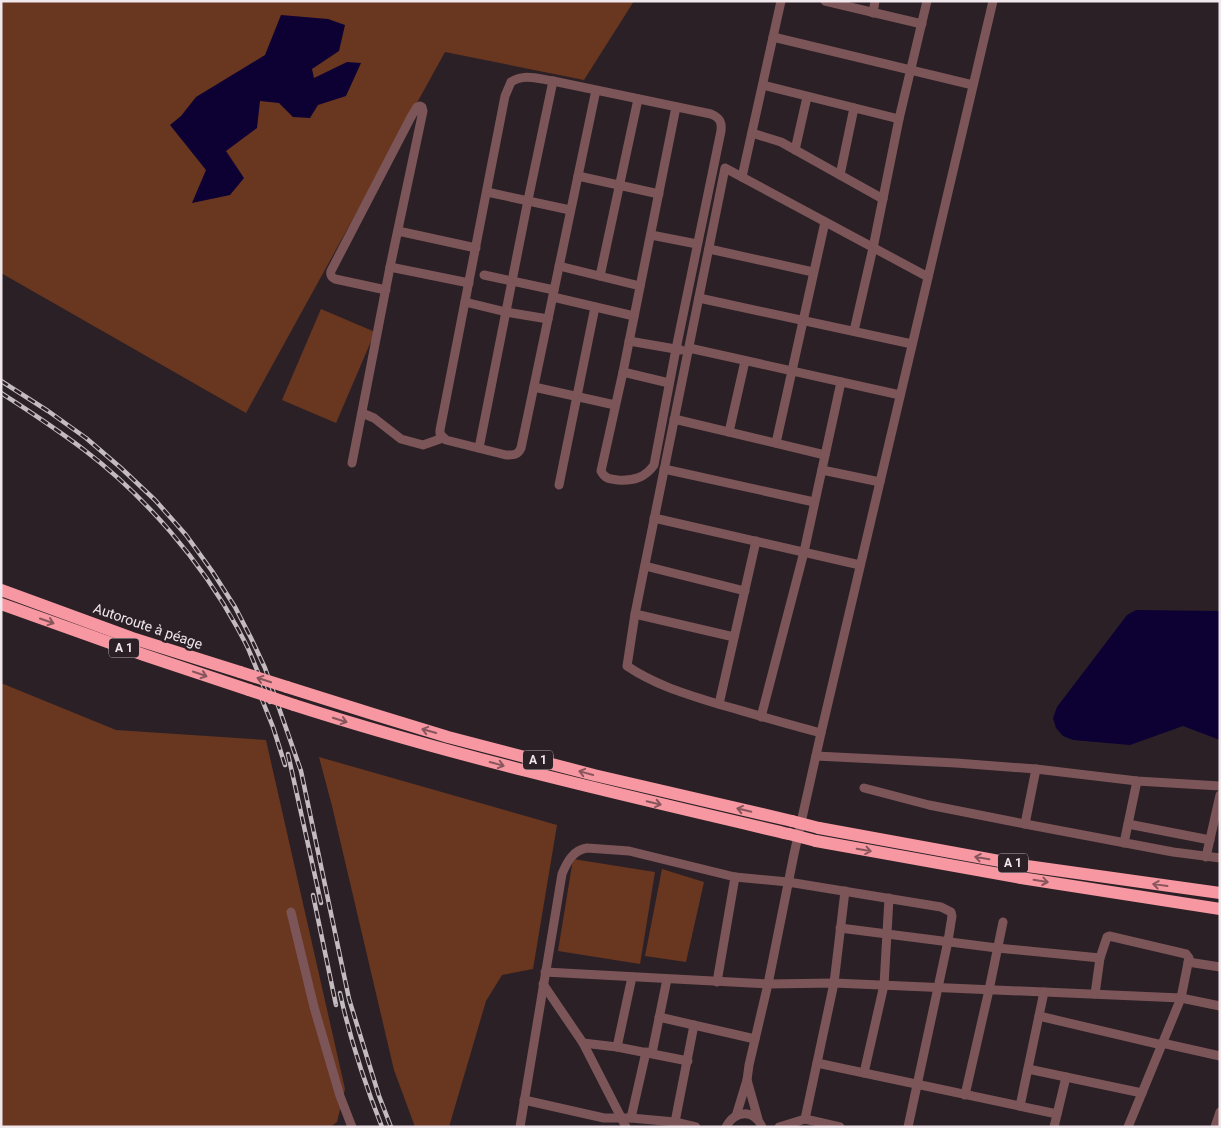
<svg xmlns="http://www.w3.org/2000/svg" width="1221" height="1128" font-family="Roboto,sans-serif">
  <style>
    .green { fill: #693620 }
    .water { fill: #0d0133 }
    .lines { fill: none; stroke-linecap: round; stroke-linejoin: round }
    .minor { stroke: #7c5558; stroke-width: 9 }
    .highway { stroke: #f797a1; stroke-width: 12 }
    .rail-casing { stroke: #c4bbc0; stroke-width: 4.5 }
    .rail { stroke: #2b2026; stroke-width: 2.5; stroke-dasharray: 8; stroke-linecap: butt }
    .highway-bridge { stroke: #f797a1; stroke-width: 12 }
    .oneway { stroke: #87565d }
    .labels { text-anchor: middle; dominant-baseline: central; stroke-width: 5; stroke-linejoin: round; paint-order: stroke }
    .shield { fill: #2b2026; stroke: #b5acb1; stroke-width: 1 }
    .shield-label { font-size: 12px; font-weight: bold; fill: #f0e8ec }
    .street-label { font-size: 14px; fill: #f0e8ec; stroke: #2b2026 }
  </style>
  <rect width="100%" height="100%" fill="#2b2026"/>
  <g class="green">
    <polygon points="1,1 634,1 584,80 445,52 246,413 1,273"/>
    <polygon points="321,309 375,332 336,423 282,400"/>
    <polygon points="1,683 116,730 266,740 345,1089 337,1122 330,1127 1,1127"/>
    <polygon points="319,757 557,825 533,969 502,975 486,1001 449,1127 415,1127 394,1070 332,806"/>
    <polygon points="573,859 655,872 640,964 558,951"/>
    <polygon points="662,869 704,882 686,962 645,956"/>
  </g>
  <g class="water">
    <polygon points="281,15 328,19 345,25 339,51 312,69 314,78 347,62 361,63 346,96 318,105 310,118 293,117 279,103 260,101 257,128 226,151 244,178 230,195 192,203 206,170 170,125 181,116 196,97 265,55"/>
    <polygon points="1136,610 1220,611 1220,740 1183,726 1130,745 1073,740 1063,736 1056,728 1053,718 1057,707 1127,615"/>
  </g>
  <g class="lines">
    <g class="minor">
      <polyline points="825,1 922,24"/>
      <polyline points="873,13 875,1"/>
      <polyline points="773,37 973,85"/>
      <polyline points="763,85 899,119"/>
      <path d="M596,90L521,448C518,455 514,455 506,455L446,440L440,434V430L505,96L511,82C524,73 539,79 553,81L711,114C720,118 722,122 721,131L676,349L654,465C645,478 633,481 618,480C610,479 605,479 601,471L623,372L676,107"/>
      <polyline points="752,133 781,142 883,199"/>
      <polyline points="795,150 807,97"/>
      <polyline points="840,175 854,108"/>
      <polyline points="578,176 659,194"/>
      <polyline points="742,177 781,1"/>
      <polyline points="487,192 570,210"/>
      <polyline points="398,231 476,248"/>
      <polyline points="651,235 697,244"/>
      <polyline points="709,249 813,272"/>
      <polyline points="559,266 640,286"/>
      <polyline points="390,267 469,283"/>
      <polyline points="484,275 554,290"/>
      <polyline points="600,276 638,99"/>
      <polyline points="553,297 634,316"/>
      <polyline points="699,298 912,344"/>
      <polyline points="465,302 506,312 548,319"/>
      <polyline points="854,331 873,248 899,119 927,1"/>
      <polyline points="629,341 681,350"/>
      <polyline points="689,348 900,395"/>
      <polyline points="623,372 669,383"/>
      <polyline points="534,387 615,405"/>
      <polyline points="362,413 374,418 401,439 423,445 443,438"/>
      <polyline points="674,419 825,455"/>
      <polyline points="729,432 745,361"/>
      <polyline points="776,443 825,222"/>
      <polyline points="479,448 528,200 553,81"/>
      <path d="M352,463L390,267L423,111L422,107L420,106L417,107L411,117L331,271C330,275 331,277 335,279L386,290"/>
      <polyline points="664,469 814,502"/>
      <polyline points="822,470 880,482"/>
      <polyline points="559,485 595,307"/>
      <polyline points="654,518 860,565"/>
      <polyline points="645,566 745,591"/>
      <polyline points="635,614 734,637"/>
      <polyline points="719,704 756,541"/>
      <polyline points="761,717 804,552 841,382"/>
      <path d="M821,733C787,724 753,714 718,704C686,694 655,685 627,666L635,614L725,168L928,277"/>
      <polyline points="816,756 956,763 1036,769 1137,781 1220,786"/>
      <polyline points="864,788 929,805 1025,824 1173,852 1220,858"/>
      <polyline points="1025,824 1036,769"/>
      <polyline points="1128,824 1210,840"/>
      <polyline points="1124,843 1137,781"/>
      <polyline points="1206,857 1220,795"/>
      <polyline points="291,912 314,1007 340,1096 352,1127"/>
      <polyline points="840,928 997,948 1100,958"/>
      <polyline points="1188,962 1220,967"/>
      <polyline points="545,972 768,984 834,983 1181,998 1220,1006"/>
      <polyline points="717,982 735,877"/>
      <polyline points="543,984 583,1043 626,1127"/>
      <polyline points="1095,994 1100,958 1107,937 1109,936 1186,954 1189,958 1181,998 1128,1127"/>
      <polyline points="1039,1016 1162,1045"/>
      <polyline points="659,1017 755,1039"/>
      <polyline points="583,1043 617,1047 688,1061"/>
      <polyline points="1162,1043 1220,1056"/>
      <polyline points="617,1047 632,977"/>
      <polyline points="652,1053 667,979"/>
      <polyline points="817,1063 1057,1114"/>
      <polyline points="1028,1069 1142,1093"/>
      <polyline points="864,1073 884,985 889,898"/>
      <polyline points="747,1080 758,1119"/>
      <polyline points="965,1095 989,990 1003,922"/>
      <polyline points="524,1100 604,1118 631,1118 675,1122 696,1127"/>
      <polyline points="1020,1106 1044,992"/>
      <polyline points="736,1116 747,1080 749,1065 768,984 794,854 821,733 993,1"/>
      <polyline points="631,1118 646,1052"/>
      <polyline points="805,1119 834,983 845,891"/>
      <polyline points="675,1122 694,1025"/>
      <path d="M520,1127L562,874C567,862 573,850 587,848L629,851L735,877L788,882L941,907L951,912L952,916L948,941L908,1127"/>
      <path d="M726,1127C735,1110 754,1109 762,1127"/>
      <polyline points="779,1127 805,1119 840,1127"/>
      <polyline points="1054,1127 1066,1077"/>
      <polyline points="1215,1127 1220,1112"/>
    </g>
    <g class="highway">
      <polyline points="1,590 132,638 240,672"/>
      <polyline points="1,604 144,655 249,690"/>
      <polyline points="287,687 376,715 448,737 594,775 792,821"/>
      <path d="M294,705C456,757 622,795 789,834"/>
      <polyline points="819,828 1027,866 1220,893"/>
      <polyline points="816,841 1021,878 1220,909"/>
    </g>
    <g class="rail-casing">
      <g id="rail">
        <polyline points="1,381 48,411 86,438 121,468 155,500 186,535 212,571 235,607 251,638 265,668 301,771 349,999 379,1096 391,1127"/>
        <path d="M1,393C29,411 56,429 83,449C145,496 201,561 238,629C242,637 247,645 250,653C257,669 263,686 270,702"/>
        <polyline points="261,697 273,727 285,765"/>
        <polyline points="288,754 321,903"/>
        <polyline points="313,895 336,1005"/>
        <path d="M340,993C350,1039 365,1084 382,1127"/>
      </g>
    </g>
    <use href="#rail" class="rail"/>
    <g class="highway-bridge">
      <polyline points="240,672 287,687"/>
      <polyline points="249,690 294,705"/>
      <polyline points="792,821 819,828"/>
      <polyline points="789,834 816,841"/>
    </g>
  </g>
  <defs><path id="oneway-shaft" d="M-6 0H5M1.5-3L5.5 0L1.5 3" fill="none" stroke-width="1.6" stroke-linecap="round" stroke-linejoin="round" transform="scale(1.25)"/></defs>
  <g class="oneway">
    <use href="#oneway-shaft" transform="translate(47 621) rotate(19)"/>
    <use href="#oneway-shaft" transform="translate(200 674) rotate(19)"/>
    <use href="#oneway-shaft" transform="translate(264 680) rotate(-162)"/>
    <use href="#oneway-shaft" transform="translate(340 720) rotate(18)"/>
    <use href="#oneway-shaft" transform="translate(429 731) rotate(-164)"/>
    <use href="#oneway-shaft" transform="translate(497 764) rotate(15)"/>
    <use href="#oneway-shaft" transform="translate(586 773) rotate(-165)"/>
    <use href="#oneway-shaft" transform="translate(654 803) rotate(13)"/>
    <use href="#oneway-shaft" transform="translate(744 810) rotate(-167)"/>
    <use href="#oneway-shaft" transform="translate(864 850) rotate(10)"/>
    <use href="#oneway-shaft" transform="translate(982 858) rotate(-170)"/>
    <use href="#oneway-shaft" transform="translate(1041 881) rotate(9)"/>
    <use href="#oneway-shaft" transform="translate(1160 885) rotate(-172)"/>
  </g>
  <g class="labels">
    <g class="shield">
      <rect x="109" y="638.5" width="30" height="19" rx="4"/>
      <rect x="523" y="750.5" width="30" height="19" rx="4"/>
      <rect x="998" y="853.5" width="30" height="19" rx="4"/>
    </g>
    <g class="shield-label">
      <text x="124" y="648">A 1</text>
      <text x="538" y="760">A 1</text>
      <text x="1013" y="863">A 1</text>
    </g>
    <g class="street-label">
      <text transform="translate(148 626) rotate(19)">Autoroute à péage</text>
    </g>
  </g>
  <rect width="1221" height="1128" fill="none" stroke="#f0e8ec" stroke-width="5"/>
</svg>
